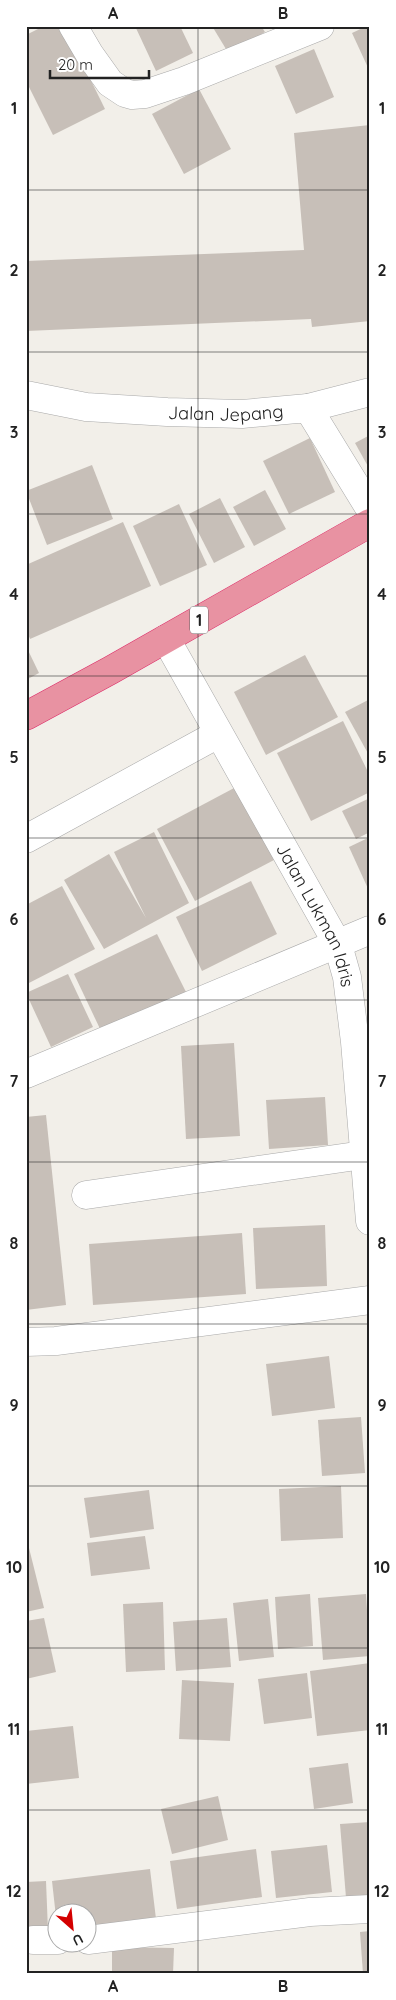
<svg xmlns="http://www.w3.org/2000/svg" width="396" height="2000" font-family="Quicksand,sans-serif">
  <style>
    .building { fill: #c7bfb8 }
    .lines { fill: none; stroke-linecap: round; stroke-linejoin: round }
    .minor-casing { stroke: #a9a9a9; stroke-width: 29 }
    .highway-casing { stroke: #dc2a67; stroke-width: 29 }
    .minor { stroke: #fff; stroke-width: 28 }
    .highway { stroke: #e892a2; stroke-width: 28 }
    .grid { fill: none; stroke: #222; stroke-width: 1; stroke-opacity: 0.55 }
    .labels { text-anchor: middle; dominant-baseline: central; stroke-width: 4; stroke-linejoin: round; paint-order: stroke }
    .shield { fill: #fff; stroke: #646464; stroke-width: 1 }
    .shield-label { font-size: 16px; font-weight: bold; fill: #222 }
    .street-label { font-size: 18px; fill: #222; stroke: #fff }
    .neatline { fill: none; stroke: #222; stroke-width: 2 }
    .grid-label { font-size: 16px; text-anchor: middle; font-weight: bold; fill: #222 }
  </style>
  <rect width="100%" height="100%" fill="#f2efe9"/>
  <g class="building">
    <polygon points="44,26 64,26 105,109 53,135 26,81 26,35"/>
    <polygon points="135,26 180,26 193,53 156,71"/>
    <polygon points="212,26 261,26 265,32 229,54"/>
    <polygon points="367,26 370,26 370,72 352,33"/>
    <polygon points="314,49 334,97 296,114 275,66"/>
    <polygon points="199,89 231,149 184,174 152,114"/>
    <polygon points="370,125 370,321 312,327 311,319 26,331 26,261 304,250 294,133"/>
    <polygon points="370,435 370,470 355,443"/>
    <polygon points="310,438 335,492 289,514 263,461"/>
    <polygon points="92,465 113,519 47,545 26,491"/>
    <polygon points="265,490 286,529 254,546 233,507"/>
    <polygon points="220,498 245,547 214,563 189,514"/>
    <polygon points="179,504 207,565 160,586 133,526"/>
    <polygon points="123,522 151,586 30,639 26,629 26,565"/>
    <polygon points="26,646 39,673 26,680"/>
    <polygon points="305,655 338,717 266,755 234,692"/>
    <polygon points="370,699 370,757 345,712"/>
    <polygon points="343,721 370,776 370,792 311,821 277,753"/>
    <polygon points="236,787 274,860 195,901 157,829"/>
    <polygon points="370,798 370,832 356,839 342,811"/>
    <polygon points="154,832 189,903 104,949 64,880 109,854 146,918 114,852"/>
    <polygon points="370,837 370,893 349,847"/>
    <polygon points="251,881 277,934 202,971 176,917"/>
    <polygon points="62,886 95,949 27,984 26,905"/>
    <polygon points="157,934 186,992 102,1033 74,974"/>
    <polygon points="68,974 93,1027 51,1047 26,993"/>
    <polygon points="234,1043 240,1136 186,1139 181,1046"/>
    <polygon points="325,1097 328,1145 269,1149 266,1100"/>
    <polygon points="46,1115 66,1305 26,1310 26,1117"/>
    <polygon points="325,1225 327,1286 256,1289 253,1228"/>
    <polygon points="242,1233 246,1294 93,1305 89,1244"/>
    <polygon points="329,1356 335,1408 272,1416 266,1364"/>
    <polygon points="361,1417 365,1473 322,1476 318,1420"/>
    <polygon points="341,1486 343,1538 281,1541 279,1489"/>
    <polygon points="149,1490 154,1529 90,1538 84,1498"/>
    <polygon points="26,1536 44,1608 26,1612"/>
    <polygon points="145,1536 150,1569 91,1576 87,1543"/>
    <polygon points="310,1594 313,1646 278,1649 275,1597"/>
    <polygon points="366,1594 370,1656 323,1660 318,1598"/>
    <polygon points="268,1599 274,1657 239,1661 233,1603"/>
    <polygon points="163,1602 165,1670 126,1672 123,1604"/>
    <polygon points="44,1618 56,1672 26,1679 26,1621"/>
    <polygon points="227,1618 231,1667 176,1671 173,1622"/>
    <polygon points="370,1663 370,1730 317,1736 310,1671"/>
    <polygon points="307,1673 312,1718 264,1724 258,1679"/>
    <polygon points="182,1680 234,1683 230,1741 179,1739"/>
    <polygon points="73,1726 79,1778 26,1784 26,1731"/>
    <polygon points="348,1763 353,1803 314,1809 309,1768"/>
    <polygon points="218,1796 228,1840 172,1854 161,1809"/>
    <polygon points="370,1822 370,1908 347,1910 340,1824"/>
    <polygon points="327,1845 332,1892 276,1898 271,1851"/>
    <polygon points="256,1849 262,1897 177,1909 170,1861"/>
    <polygon points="150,1869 156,1919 88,1927 88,1912 58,1912 56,1917 52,1881"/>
    <polygon points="46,1881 48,1931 26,1932 26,1882"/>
    <polygon points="370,1931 370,1974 363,1974 360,1932"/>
    <polygon points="112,1947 174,1948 173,1974 112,1974"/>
  </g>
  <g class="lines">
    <g class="minor-casing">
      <g id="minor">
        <polyline points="73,26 90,55 110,83 125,93 132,95 145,94 184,81 320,26"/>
        <path id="s1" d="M26,395L86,407L167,412L242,414L308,408L370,509"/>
        <polyline points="308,408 370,392"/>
        <path id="s2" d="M166,639L338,945L347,977L355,1042L370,1221"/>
        <polyline points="26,839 218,734"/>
        <polyline points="26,1074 370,930"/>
        <polyline points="86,1195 370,1154"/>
        <polyline points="26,1342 56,1341 370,1300"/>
        <polyline points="33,1940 58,1940"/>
        <polyline points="88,1940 310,1912 370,1909"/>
      </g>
    </g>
    <g class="highway-casing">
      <polyline id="highway" points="26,716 111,670 370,523"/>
    </g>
    <use href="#minor" class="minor"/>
    <use href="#highway" class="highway"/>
  </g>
  <path class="grid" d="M198,26V1974M26,190H370M26,352H370M26,514H370M26,676H370M26,838H370M26,1000H370M26,1162H370M26,1324H370M26,1486H370M26,1648H370M26,1810H370"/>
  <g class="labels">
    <rect class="shield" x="190" y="606.5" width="18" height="27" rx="4"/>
    <g class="shield-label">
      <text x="199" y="620">1</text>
    </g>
    <g class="street-label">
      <text stroke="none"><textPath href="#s1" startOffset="201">Jalan Jepang</textPath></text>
      <text stroke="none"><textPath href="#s2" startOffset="315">Jalan Lukman Idris</textPath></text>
    </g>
  </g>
  <rect width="396" height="2000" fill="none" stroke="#ffffff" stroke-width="55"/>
  <g transform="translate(72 1928) rotate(153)"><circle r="24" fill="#ffffff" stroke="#a7a7a7"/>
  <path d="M0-4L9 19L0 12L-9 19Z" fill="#d40000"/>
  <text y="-8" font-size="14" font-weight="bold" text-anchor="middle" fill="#222222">U</text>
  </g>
  <path d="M50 70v8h99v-8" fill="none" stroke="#222222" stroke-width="2.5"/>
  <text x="58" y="70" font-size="15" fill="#222222" stroke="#ffffff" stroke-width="4" paint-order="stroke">20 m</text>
  <rect x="28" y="28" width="340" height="1944" class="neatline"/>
  <g class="grid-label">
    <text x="113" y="19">A</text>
    <text x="283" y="19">B</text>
    <text x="14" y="114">1</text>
    <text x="382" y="114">1</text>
    <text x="14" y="276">2</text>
    <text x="382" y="276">2</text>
    <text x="14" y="438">3</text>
    <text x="382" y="438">3</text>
    <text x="14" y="600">4</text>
    <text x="382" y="600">4</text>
    <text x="14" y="763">5</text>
    <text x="382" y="763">5</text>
    <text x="14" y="925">6</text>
    <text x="382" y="925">6</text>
    <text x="14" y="1087">7</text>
    <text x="382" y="1087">7</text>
    <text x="14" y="1249">8</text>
    <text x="382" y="1249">8</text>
    <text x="14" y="1411">9</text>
    <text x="382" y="1411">9</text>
    <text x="14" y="1573">10</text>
    <text x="382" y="1573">10</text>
    <text x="14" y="1735">11</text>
    <text x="382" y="1735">11</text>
    <text x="14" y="1897">12</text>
    <text x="382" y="1897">12</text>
    <text x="113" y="1992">A</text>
    <text x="283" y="1992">B</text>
  </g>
</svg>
